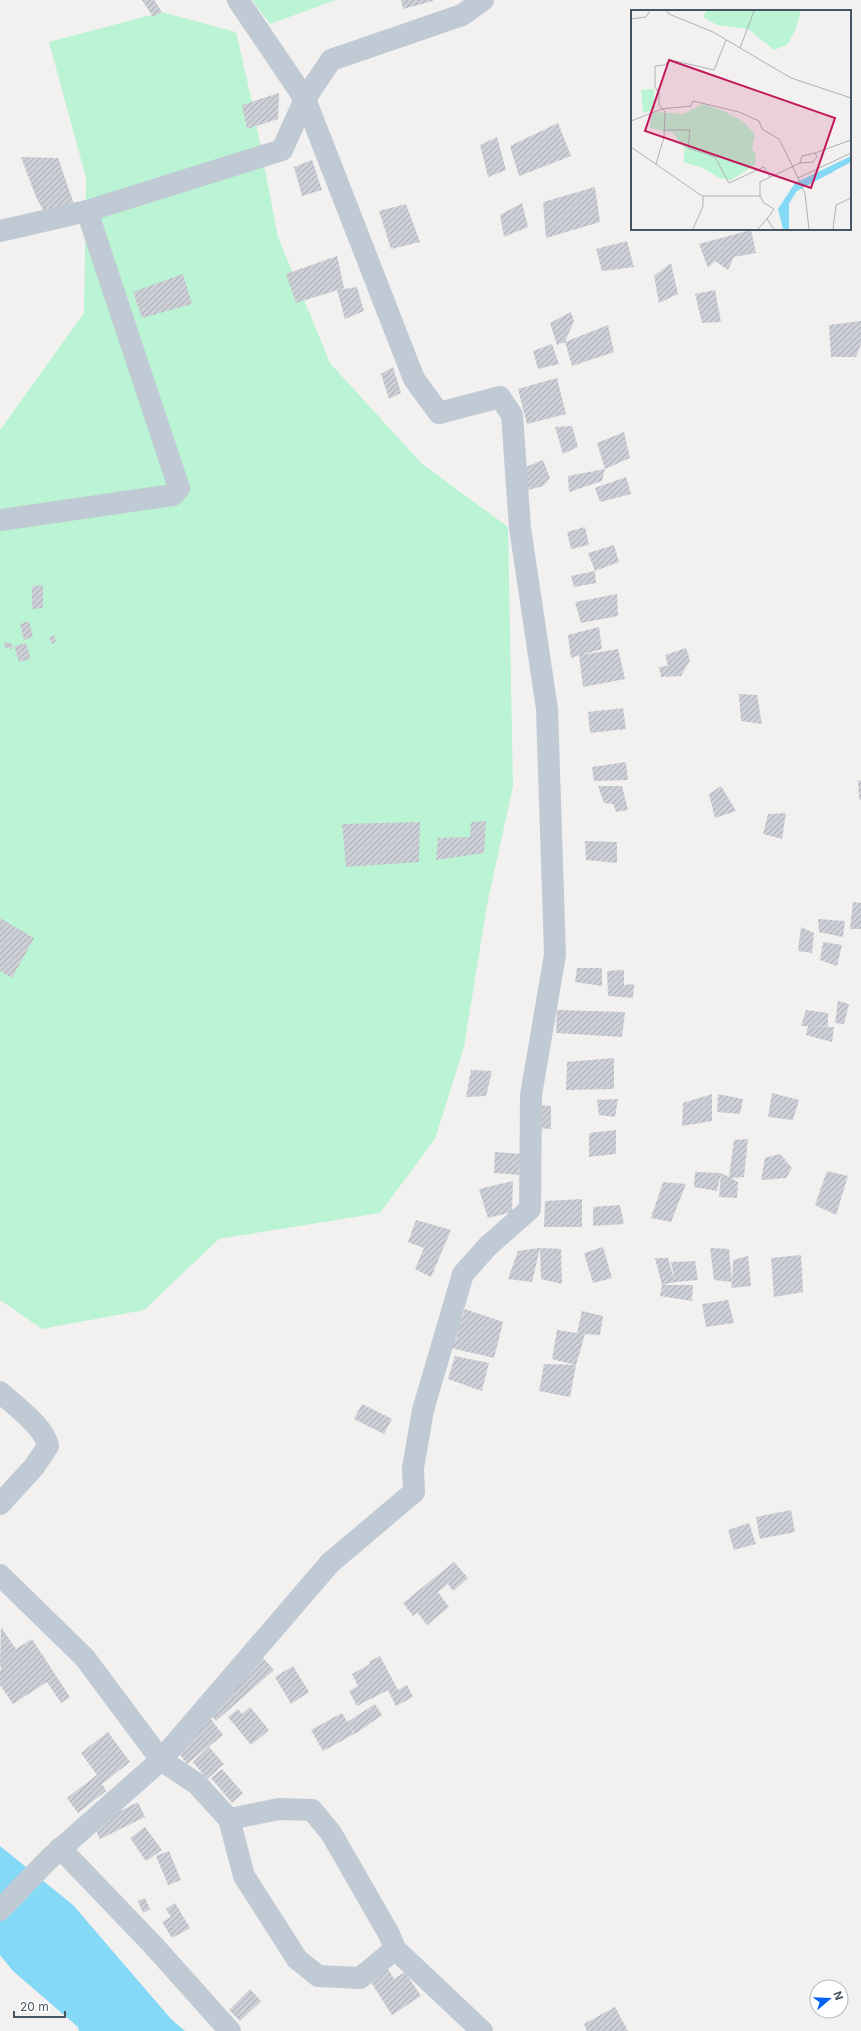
<svg xmlns="http://www.w3.org/2000/svg" width="861" height="2031" font-family="Inter,sans-serif">
  <style>
    .green { fill: #bbf4d4 }
    .water { fill: #84d9f6 }
    .building { fill: url(#building-hatch) }
    .lines { fill: none; stroke-linecap: round; stroke-linejoin: round }
    .minor { stroke: #c0cad4; stroke-width: 22 }
    .inset-river { fill: none; stroke: #84d9f6; stroke-width: 2 }
    .inset-road { fill: none; stroke: #aeb1b6; stroke-width: 1 }
    .view { fill: #c2185b; fill-opacity: 0.15; stroke: #c2185b; stroke-width: 2 }
    .inset-edge { fill: none; stroke: #465360; stroke-width: 2 }
  </style>
  <defs>
    <pattern id="building-hatch" width="6" height="6" patternUnits="userSpaceOnUse"><rect width="6" height="6" fill="#cccfd6"/><path d="M-1 1l2-2M0 6l6-6M5 7l2-2" fill="none" stroke="#a7abb1"/></pattern>
  </defs>
  <rect width="100%" height="100%" fill="#f3f0f0"/>
  <g class="green">
    <polygon points="252,0 336,0 270,24"/>
    <polygon points="162,12 236,32 252,102 278,237 330,363 421,463 508,527 513,786 487,905 464,1047 435,1139 380,1213 219,1239 144,1310 42,1329 0,1300 0,430 84,313 86,178 49,42"/>
  </g>
  <polygon class="water" points="0,1846 73,1905 171,2019 185,2031 79,2031 78,2027 13,1971 0,1955"/>
  <g class="building">
    <polygon points="142,0 154,0 162,12 153,17"/>
    <polygon points="401,0 433,0 433,1 403,9"/>
    <polygon points="279,93 278,119 247,129 242,105"/>
    <polygon points="558,123 571,156 519,176 510,146"/>
    <polygon points="497,137 506,170 488,177 480,145"/>
    <polygon points="21,157 58,158 75,207 46,215 36,197"/>
    <polygon points="312,160 322,190 302,196 294,167"/>
    <polygon points="595,187 600,222 546,238 543,202"/>
    <polygon points="522,203 528,227 504,237 500,215"/>
    <polygon points="406,204 420,242 391,249 379,211"/>
    <polygon points="751,230 756,253 734,257 728,270 715,261 708,268 699,244"/>
    <polygon points="627,241 634,267 602,271 596,249"/>
    <polygon points="337,256 344,288 296,303 286,274"/>
    <polygon points="671,263 678,294 659,303 654,276"/>
    <polygon points="183,274 192,304 142,318 133,292"/>
    <polygon points="357,287 364,311 345,319 337,290"/>
    <polygon points="715,290 721,322 702,323 695,294"/>
    <polygon points="571,312 574,321 565,342 557,345 550,323"/>
    <polygon points="861,321 861,344 856,357 831,357 829,325"/>
    <polygon points="608,325 614,352 572,366 565,342"/>
    <polygon points="552,344 559,364 538,369 533,351"/>
    <polygon points="393,367 401,393 389,399 381,374"/>
    <polygon points="557,378 566,414 527,424 518,389"/>
    <polygon points="572,426 578,447 563,454 555,427"/>
    <polygon points="624,432 630,458 605,469 597,443"/>
    <polygon points="543,460 550,478 543,486 528,490 521,469"/>
    <polygon points="605,469 602,481 569,492 568,476"/>
    <polygon points="626,477 631,494 600,502 595,488"/>
    <polygon points="585,527 589,545 571,549 567,532"/>
    <polygon points="614,545 619,562 595,571 588,553"/>
    <polygon points="595,571 596,583 574,587 571,576"/>
    <polygon points="43,585 43,608 32,609 32,586"/>
    <polygon points="617,594 618,616 581,623 575,602"/>
    <polygon points="29,621 33,637 24,640 20,624"/>
    <polygon points="599,627 602,649 581,655 618,649 625,679 583,687 579,655 571,658 568,635"/>
    <polygon points="54,635 56,642 52,644 49,637"/>
    <polygon points="5,642 13,644 12,649 4,647"/>
    <polygon points="26,643 31,659 19,662 14,646"/>
    <polygon points="686,648 690,660 681,676 661,677 659,667 668,666 665,655"/>
    <polygon points="739,694 757,695 762,724 741,721"/>
    <polygon points="623,708 626,729 590,733 588,712"/>
    <polygon points="626,762 628,780 594,781 592,767"/>
    <polygon points="858,780 861,781 861,800 859,799"/>
    <polygon points="598,786 622,786 628,810 616,812 613,804 604,803"/>
    <polygon points="721,786 736,811 715,818 709,794"/>
    <polygon points="786,813 782,839 763,834 768,814"/>
    <polygon points="486,821 484,853 436,860 438,838 470,837 471,822"/>
    <polygon points="420,822 419,862 346,867 342,824"/>
    <polygon points="585,841 617,842 617,863 586,860"/>
    <polygon points="853,902 861,903 861,929 850,929"/>
    <polygon points="0,918 34,938 12,978 0,971"/>
    <polygon points="818,919 845,921 843,937 819,932"/>
    <polygon points="801,927 814,933 812,953 798,951"/>
    <polygon points="823,942 842,945 837,966 820,960"/>
    <polygon points="577,968 602,968 602,986 575,982"/>
    <polygon points="624,970 624,985 634,984 633,998 608,996 607,971"/>
    <polygon points="838,1001 849,1004 844,1024 835,1023"/>
    <polygon points="557,1010 625,1012 622,1037 556,1033"/>
    <polygon points="806,1010 828,1013 828,1026 811,1026 834,1027 832,1042 806,1035 808,1026 801,1026"/>
    <polygon points="614,1058 614,1089 566,1090 567,1062"/>
    <polygon points="471,1070 492,1071 486,1096 466,1097"/>
    <polygon points="772,1093 799,1100 793,1120 768,1117"/>
    <polygon points="712,1094 712,1121 682,1126 683,1103"/>
    <polygon points="718,1094 743,1099 740,1114 717,1112"/>
    <polygon points="618,1099 615,1117 599,1115 597,1100"/>
    <polygon points="536,1105 551,1106 551,1129 535,1128"/>
    <polygon points="616,1130 616,1154 589,1157 589,1133"/>
    <polygon points="748,1139 744,1177 731,1178 738,1182 737,1198 719,1197 721,1173 717,1191 694,1187 695,1172 721,1173 729,1177 734,1140"/>
    <polygon points="495,1152 521,1154 519,1175 494,1173"/>
    <polygon points="780,1154 792,1168 786,1178 761,1180 765,1158"/>
    <polygon points="827,1171 848,1176 836,1215 815,1205"/>
    <polygon points="513,1181 512,1212 488,1218 479,1189"/>
    <polygon points="663,1182 686,1184 671,1222 651,1218"/>
    <polygon points="582,1199 582,1227 544,1227 545,1201"/>
    <polygon points="620,1205 624,1224 593,1226 593,1207"/>
    <polygon points="416,1220 451,1230 431,1277 415,1269 424,1248 408,1242"/>
    <polygon points="603,1247 612,1278 593,1283 584,1253"/>
    <polygon points="540,1248 532,1282 508,1279 518,1251"/>
    <polygon points="540,1248 561,1249 562,1284 541,1279"/>
    <polygon points="710,1248 729,1249 732,1282 733,1260 748,1256 751,1286 731,1288 732,1282 714,1280"/>
    <polygon points="801,1255 803,1292 774,1297 771,1258"/>
    <polygon points="655,1258 668,1258 675,1282 671,1262 695,1261 698,1280 675,1282 662,1285"/>
    <polygon points="662,1285 693,1285 692,1301 660,1296"/>
    <polygon points="728,1300 734,1323 706,1327 702,1304"/>
    <polygon points="465,1309 503,1322 494,1358 451,1348 457,1337 452,1333 460,1323"/>
    <polygon points="582,1311 603,1316 600,1335 585,1334 576,1365 552,1359 557,1330 577,1333"/>
    <polygon points="455,1356 489,1363 482,1391 448,1379"/>
    <polygon points="544,1364 576,1365 570,1397 539,1391"/>
    <polygon points="362,1404 392,1419 384,1434 354,1419"/>
    <polygon points="791,1510 795,1532 760,1539 756,1517"/>
    <polygon points="749,1523 756,1544 734,1550 728,1530"/>
    <polygon points="454,1562 468,1578 453,1591 448,1584 438,1592 449,1607 427,1625 417,1612 413,1616 403,1603"/>
    <polygon points="1,1627 16,1649 32,1639 70,1697 61,1703 47,1682 13,1704 0,1685 0,1670 2,1669 0,1665"/>
    <polygon points="380,1656 398,1690 407,1685 413,1697 396,1706 388,1690 357,1706 349,1691 358,1686 352,1674 370,1664 369,1662"/>
    <polygon points="263,1658 274,1670 216,1721 205,1709"/>
    <polygon points="293,1666 309,1692 291,1704 275,1677"/>
    <polygon points="375,1704 382,1715 355,1734 347,1722"/>
    <polygon points="250,1707 269,1730 251,1745 228,1717 238,1709 242,1714"/>
    <polygon points="342,1713 354,1734 323,1751 311,1730"/>
    <polygon points="210,1718 223,1735 187,1764 174,1747"/>
    <polygon points="108,1732 130,1762 102,1784 106,1791 78,1813 67,1798 97,1775 81,1753"/>
    <polygon points="209,1747 224,1764 207,1779 193,1762"/>
    <polygon points="222,1769 243,1793 232,1803 211,1778"/>
    <polygon points="138,1802 145,1817 100,1839 93,1825"/>
    <polygon points="145,1827 162,1850 146,1861 130,1838"/>
    <polygon points="169,1851 181,1880 168,1885 156,1856"/>
    <polygon points="145,1898 150,1909 143,1913 138,1901"/>
    <polygon points="175,1903 190,1928 172,1938 162,1922 171,1917 166,1909"/>
    <polygon points="385,1964 394,1979 405,1972 421,1996 392,2015 367,1976"/>
    <polygon points="250,1989 261,2001 240,2021 229,2010"/>
    <polygon points="615,2007 628,2031 587,2031 584,2024"/>
  </g>
  <g class="lines">
    <g class="minor">
      <polyline points="0,231 87,211 282,150 305,99 331,60 462,15 483,0"/>
      <polyline points="0,520 173,495 179,488 87,211"/>
      <path d="M0,1392C14,1405 45,1427 48,1446L34,1467L0,1504"/>
      <polyline points="0,1575 85,1658 161,1760 197,1784 229,1819 244,1876 297,1959 318,1976 360,1978 395,1949 482,2031"/>
      <polyline points="229,1819 279,1809 312,1810 331,1833 389,1934 395,1949"/>
      <polyline points="60,1848 153,1945 230,2031"/>
      <polyline points="0,1910 49,1859 161,1760 330,1563 414,1492 413,1468 423,1410 463,1274 488,1246 530,1209 531,1095 555,955 547,709 520,528 512,415 500,397 439,413 414,379 305,99 238,0"/>
    </g>
  </g>
  <g transform="translate(631 10)">
    <rect width="220" height="220" fill="#f3f0f0"/>
    <path d="M75,1H170L165,19L156,35L143,40L117,19L86,15L72,7ZM23,79L24,99L12,103L10,80ZM71,94L93,101L113,112L124,124L121,138L125,146L124,155L100,170L88,168L72,158L52,152L54,139L42,123L19,118L20,108L23,102L53,104Z" fill="#bbf4d4"/>
    <path d="M220,146V152L164,182L158,191V219H152L147,199L164,173Z" fill="#84d9f6"/>
    <path class="inset-river" d="M186,168L202,161M157,193L166,179"/>
    <path class="inset-road" d="M36,1L38,4L82,22L160,68L220,88M0,9L15,7L19,1M109,38L123,1M0,111L31,99L60,96L62,91L108,102L128,111L131,119L148,129L162,157L174,184L178,219M34,120H59L57,138L84,147L98,173L133,157L139,167M0,137L71,186H129V172L169,153L182,152L186,147L184,143L220,130V121M169,153L171,146L184,143M25,154L33,127L34,102L28,95V83L24,77V56L33,55L40,50L83,60L95,30M167,168L220,143M129,186L133,193L143,199L136,209L143,219M62,219L72,196V187M127,219L136,209M202,219L205,195L220,188"/>
    <path class="view" d="M38,50L204,108L180,178L14,121Z"/>
    <rect width="220" height="220" class="inset-edge"/>
  </g>
  <g transform="translate(829 1999) rotate(71)"><circle r="19" fill="#ffffff" stroke="#b5babf"/>
  <path d="M0-3L7 15L0 10L-7 15Z" fill="#0564f8"/>
  <text y="-6" font-size="11" font-weight="bold" text-anchor="middle" fill="#465360">N</text>
  </g>
  <path d="M14 2011v6h51v-6" fill="none" stroke="#465360" stroke-width="2"/>
  <text x="20" y="2011" font-size="12" fill="#465360" stroke="#ffffff" stroke-width="3" paint-order="stroke">20 m</text>
</svg>
